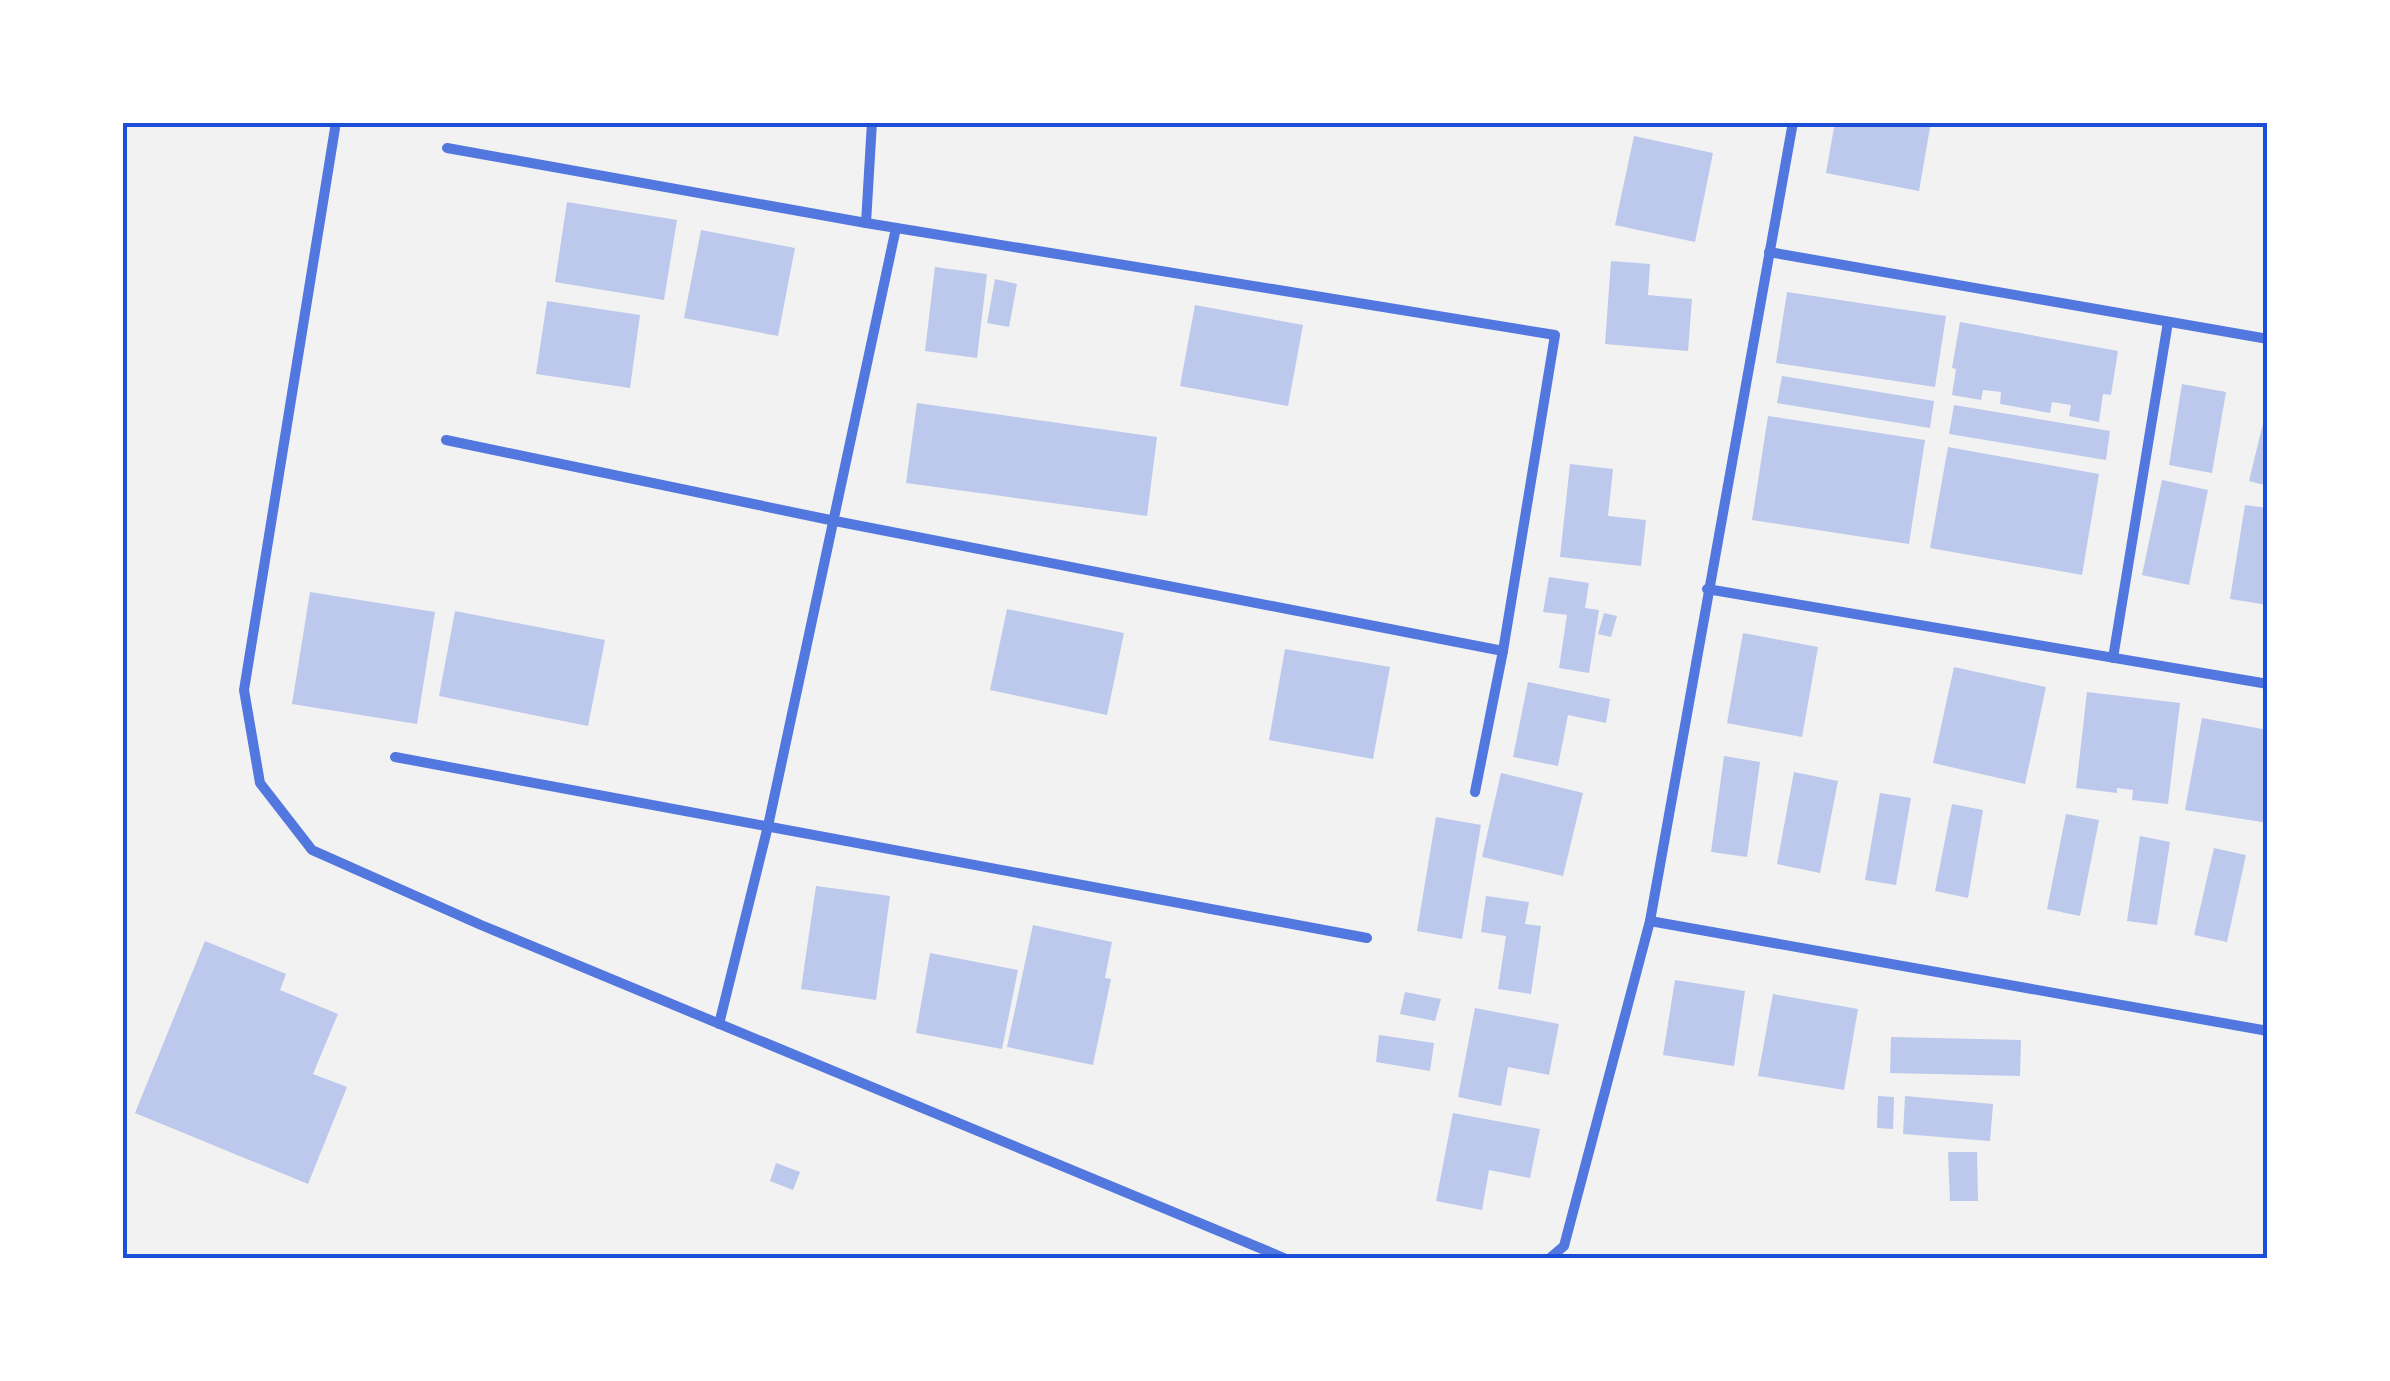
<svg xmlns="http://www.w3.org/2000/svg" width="2390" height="1381" font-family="Mulish,sans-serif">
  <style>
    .building { fill: #bdc9ec }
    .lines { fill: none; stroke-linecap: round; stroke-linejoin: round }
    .minor { stroke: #5277de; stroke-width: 10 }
    .neatline { fill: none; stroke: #1d4ed8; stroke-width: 4 }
  </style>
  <rect width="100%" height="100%" fill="#f2f2f2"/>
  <g class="building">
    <polygon points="1835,122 1931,122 1919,191 1826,173"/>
    <polygon points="1634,136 1713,153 1695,242 1615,225"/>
    <polygon points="567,202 677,220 664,300 555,282"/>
    <polygon points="701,230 795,248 778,336 684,318"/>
    <polygon points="1611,261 1650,264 1648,295 1692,299 1688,351 1605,344"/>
    <polygon points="935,267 987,274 977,358 925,351"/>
    <polygon points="995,279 1017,284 1009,327 987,323"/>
    <polygon points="1787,292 1946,316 1935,387 1776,363"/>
    <polygon points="547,301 640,315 630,388 536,374"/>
    <polygon points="1195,305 1303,325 1288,406 1180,386"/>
    <polygon points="1960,322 2118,351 2111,395 2103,394 2099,422 2069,416 2071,405 2052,402 2050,413 2000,404 2001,392 1983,390 1981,400 1952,395 1956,369 1952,368"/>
    <polygon points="1782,376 1934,401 1930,428 1777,403"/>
    <polygon points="2182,384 2226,392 2212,473 2169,465"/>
    <polygon points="917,403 1157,437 1147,516 906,483"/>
    <polygon points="1954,405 2110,431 2106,460 1949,434"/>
    <polygon points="2266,411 2268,411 2268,486 2249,481"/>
    <polygon points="1768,416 1925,440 1909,544 1752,520"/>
    <polygon points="1948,447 2099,474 2082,575 1930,548"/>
    <polygon points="1570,464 1613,469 1608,516 1646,520 1641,566 1560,557"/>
    <polygon points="2162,480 2208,490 2189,585 2142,575"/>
    <polygon points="2245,505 2268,508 2268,605 2230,599"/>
    <polygon points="1549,577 1589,583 1585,608 1599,610 1589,673 1559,668 1567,615 1543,612"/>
    <polygon points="310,592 435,612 417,724 292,704"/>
    <polygon points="1007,609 1124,633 1107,715 990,690"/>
    <polygon points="455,611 605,640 588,726 439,696"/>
    <polygon points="1604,613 1617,616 1611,637 1598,634"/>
    <polygon points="1743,633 1818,647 1802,737 1727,723"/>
    <polygon points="1285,649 1390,667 1373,759 1269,740"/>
    <polygon points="1954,667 2046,687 2025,784 1933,763"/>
    <polygon points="1528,682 1610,699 1606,723 1568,715 1558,766 1513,757"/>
    <polygon points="2087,692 2180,703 2168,804 2132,800 2133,790 2117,788 2117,793 2076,788"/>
    <polygon points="2202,718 2268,730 2268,823 2185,810"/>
    <polygon points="1724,756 1760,762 1747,857 1711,852"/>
    <polygon points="1794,772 1838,781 1820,873 1777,864"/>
    <polygon points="1501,773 1583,793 1563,876 1482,857"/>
    <polygon points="1880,793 1911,798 1896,885 1865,880"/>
    <polygon points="1952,804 1983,810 1968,898 1935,891"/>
    <polygon points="2066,814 2099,820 2080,916 2047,909"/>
    <polygon points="1436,817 1481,825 1462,939 1417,931"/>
    <polygon points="2140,836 2170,842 2157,925 2127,921"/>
    <polygon points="2214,848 2246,855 2227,942 2194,935"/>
    <polygon points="816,886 890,896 876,1000 801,989"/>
    <polygon points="1486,896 1529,902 1525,924 1541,926 1531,994 1498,989 1506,936 1481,932"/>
    <polygon points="1033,925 1112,942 1105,978 1111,979 1093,1065 1007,1047"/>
    <polygon points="205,941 286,974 280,990 338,1014 313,1074 347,1087 308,1184 135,1113"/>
    <polygon points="930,953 1018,970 1002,1049 916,1033"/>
    <polygon points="1675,980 1745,991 1734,1066 1663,1055"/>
    <polygon points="1405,992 1441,999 1435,1021 1400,1014"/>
    <polygon points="1773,994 1858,1009 1844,1090 1758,1076"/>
    <polygon points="1475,1008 1559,1024 1549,1075 1508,1067 1501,1106 1458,1097"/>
    <polygon points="1379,1035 1434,1043 1430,1071 1376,1062"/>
    <polygon points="1891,1037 2021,1040 2020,1076 1890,1073"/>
    <polygon points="1878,1096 1894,1097 1893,1129 1877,1128"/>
    <polygon points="1905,1096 1993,1104 1990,1141 1903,1134"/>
    <polygon points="1453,1113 1540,1129 1530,1178 1489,1170 1482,1210 1436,1201"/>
    <polygon points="1948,1152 1977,1152 1978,1201 1950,1201"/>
    <polygon points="776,1163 800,1172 793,1190 770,1181"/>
  </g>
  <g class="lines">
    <g class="minor">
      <polyline points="336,122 244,690 260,783 312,850 481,925 1284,1258"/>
      <polyline points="447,148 866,223 1555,335 1503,651 1475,792"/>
      <polyline points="866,223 872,122"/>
      <polyline points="1769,252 2268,339"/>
      <polyline points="446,440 835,521 1503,651"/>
      <polyline points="1707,589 2268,684"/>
      <polyline points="2113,658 2168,322"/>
      <polyline points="395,757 1367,938"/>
      <polyline points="1650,921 2268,1031"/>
      <polyline points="719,1024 768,826 896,228"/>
      <polyline points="1550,1258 1564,1246 1650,921 1793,122"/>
    </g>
  </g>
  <rect width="2390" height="1381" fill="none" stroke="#ffffff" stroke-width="250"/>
  <rect x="125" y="125" width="2140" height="1131" class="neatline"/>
</svg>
